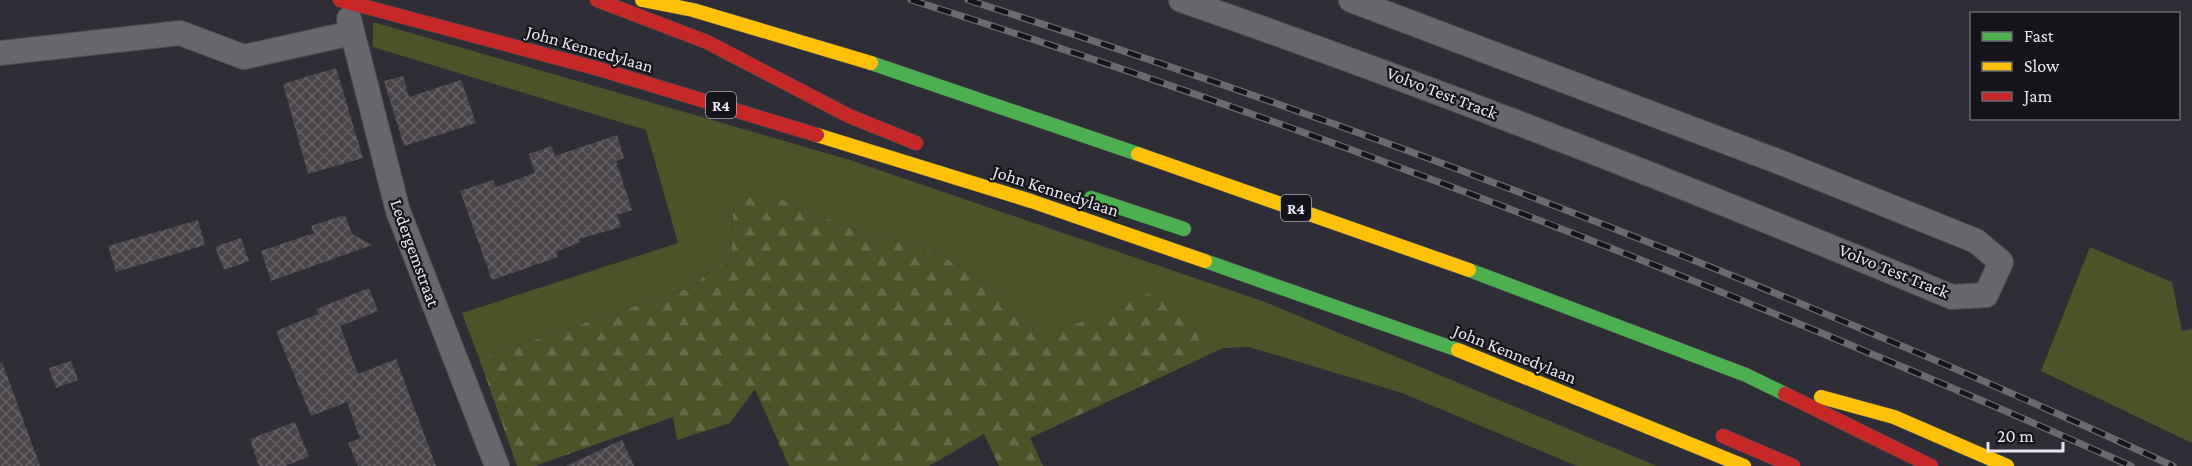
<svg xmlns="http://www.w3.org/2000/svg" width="2192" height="466" font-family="'Crimson Pro',serif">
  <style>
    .green { fill: #4e5228 }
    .forest { fill: url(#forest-firs) }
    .building { fill: url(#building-cross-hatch) }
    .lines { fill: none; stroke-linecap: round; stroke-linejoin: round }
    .street-casing { stroke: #4e4c53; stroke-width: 26 }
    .fast-casing { stroke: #4e4c53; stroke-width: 15 }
    .slow-casing { stroke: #4e4c53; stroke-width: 15 }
    .jam-casing { stroke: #4e4c53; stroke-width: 15 }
    .street { stroke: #68676d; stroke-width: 24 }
    .fast { stroke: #4caf50; stroke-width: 14 }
    .slow { stroke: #ffc107; stroke-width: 14 }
    .jam { stroke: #c62828; stroke-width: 14 }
    .rail-casing { stroke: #6b6a71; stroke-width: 7 }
    .rail { stroke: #15141b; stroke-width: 4.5; stroke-dasharray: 14; stroke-linecap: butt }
    .labels { text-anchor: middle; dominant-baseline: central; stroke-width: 4.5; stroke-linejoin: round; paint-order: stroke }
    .shield { fill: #15141b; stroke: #a9a7b1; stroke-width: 1.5 }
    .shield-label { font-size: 16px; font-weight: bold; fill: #e8e6f1 }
    .street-label { font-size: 18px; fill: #e8e6f1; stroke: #15141b }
  </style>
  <defs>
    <pattern id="forest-firs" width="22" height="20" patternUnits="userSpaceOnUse" patternTransform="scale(1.5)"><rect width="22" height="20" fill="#4e5228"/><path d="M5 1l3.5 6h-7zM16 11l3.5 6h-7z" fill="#686b48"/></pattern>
    <pattern id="building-cross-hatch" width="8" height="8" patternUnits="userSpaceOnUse" patternTransform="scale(1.5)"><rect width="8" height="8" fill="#4a464a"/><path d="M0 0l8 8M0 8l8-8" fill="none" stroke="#646165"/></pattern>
  </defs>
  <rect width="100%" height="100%" fill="#2f2e36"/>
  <g class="green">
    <polygon points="373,22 850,160 1265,302 1657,466 1577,466 1402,393 1249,347 1223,348 1204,357 1190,310 1098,317 1041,339 1007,298 937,252 846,227 791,201 734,197 731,257 687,289 479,358 462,313 678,243 646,130 373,47"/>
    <polygon points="2090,247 2172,282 2182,331 2192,329 2192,443 2041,371"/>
  </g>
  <polygon class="forest" points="734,196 791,201 846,227 937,252 1007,298 1041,339 1157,290 1190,310 1204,357 1030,438 1043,466 999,466 984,434 929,466 789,466 755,389 730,423 677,440 673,417 535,466 517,466 479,358 687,289 731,257"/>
  <g class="building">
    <polygon points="336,68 363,158 308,174 283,84"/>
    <polygon points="403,76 409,97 461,80 476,123 404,146 384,81"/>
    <polygon points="617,135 624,158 616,161 632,210 617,215 621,227 579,239 580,242 556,252 558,257 492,280 460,191 493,180 496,187 535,173 529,154 552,146 555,156"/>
    <polygon points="345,215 352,234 372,245 271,281 261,251 314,233 311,226"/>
    <polygon points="198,220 205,245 116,272 108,246"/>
    <polygon points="241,238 249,261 224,270 215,247"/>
    <polygon points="369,288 378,311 340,326 358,374 396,359 436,466 358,466 348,443 360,438 347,402 311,416 276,331 318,314 316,309"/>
    <polygon points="71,361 78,380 56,388 49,368"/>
    <polygon points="2,362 40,466 0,466 0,363"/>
    <polygon points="295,422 309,457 285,466 259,466 250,439"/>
    <polygon points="622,440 634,466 566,466"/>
  </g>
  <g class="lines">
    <g class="street-casing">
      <g id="street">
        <path d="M1181,0C1442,90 1698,191 1952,297L1986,295L2001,262L1976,241L1782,163L1351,0"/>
        <polyline points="349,19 398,211 497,466"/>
        <polyline points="0,53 180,33 244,57 352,33"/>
      </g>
    </g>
    <g class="fast-casing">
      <g id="fast">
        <polyline points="871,63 1138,154"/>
        <polyline points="1091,198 1184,229"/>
        <polyline points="1205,261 1458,350"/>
        <polyline points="1469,270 1746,375 1785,394"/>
      </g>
    </g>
    <g class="slow-casing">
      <g id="slow">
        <polyline points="642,0 693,10 871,63"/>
        <polyline points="817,135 1031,201 1205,261"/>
        <polyline points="1138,154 1469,270"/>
        <polyline points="1458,350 1744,466"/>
        <polyline points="1821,397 1894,417 2007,466"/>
      </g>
    </g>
    <g class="jam-casing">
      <g id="jam">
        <polyline points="340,0 599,69 817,135"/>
        <polyline points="597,0 707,42 849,116 916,143"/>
        <polyline points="1785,394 1931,466"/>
        <polyline points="1723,436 1793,466"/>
      </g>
    </g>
    <use href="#street" class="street"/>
    <use href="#fast" class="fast"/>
    <use href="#slow" class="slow"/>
    <use href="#jam" class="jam"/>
    <g class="rail-casing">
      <g id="rail">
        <path d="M911,0C1327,131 1733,289 2131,466"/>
        <path d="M968,0C1378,131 1782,286 2173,466"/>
      </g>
    </g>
    <use href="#rail" class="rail"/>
  </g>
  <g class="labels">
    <g class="shield">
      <rect x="706" y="92" width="30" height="26" rx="4.5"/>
      <rect x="1281" y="195" width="30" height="26" rx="4.5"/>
    </g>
    <g class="shield-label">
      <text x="721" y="105">R4</text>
      <text x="1296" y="208">R4</text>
    </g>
    <g class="street-label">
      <text transform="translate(590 49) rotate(16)">John Kennedylaan</text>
      <text transform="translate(1442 93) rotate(21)">Volvo Test Track</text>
      <text transform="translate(1056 191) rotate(18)">John Kennedylaan</text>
      <text transform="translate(415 253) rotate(70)">Ledergemstraat</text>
      <text transform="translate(1894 271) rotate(22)">Volvo Test Track</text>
      <text transform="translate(1515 354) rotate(22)">John Kennedylaan</text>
    </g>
  </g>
  <rect x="1970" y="12" width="210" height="108" fill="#15141b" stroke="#696871" stroke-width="1.5"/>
  <rect x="1982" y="32" width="30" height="9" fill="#4caf50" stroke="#696871" stroke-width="1.5"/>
  <text x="2024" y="42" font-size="18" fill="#e8e6f1">Fast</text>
  <rect x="1982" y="62" width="30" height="9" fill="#ffc107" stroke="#696871" stroke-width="1.5"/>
  <text x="2024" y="72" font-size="18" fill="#e8e6f1">Slow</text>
  <rect x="1982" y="92" width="30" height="9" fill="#c62828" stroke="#696871" stroke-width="1.5"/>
  <text x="2024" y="102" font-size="18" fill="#e8e6f1">Jam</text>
  <path d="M1988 442v9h75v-9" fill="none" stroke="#e8e6f1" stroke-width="3"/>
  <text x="1997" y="442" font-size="18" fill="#e8e6f1" stroke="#15141b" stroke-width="4.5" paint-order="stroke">20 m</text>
</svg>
